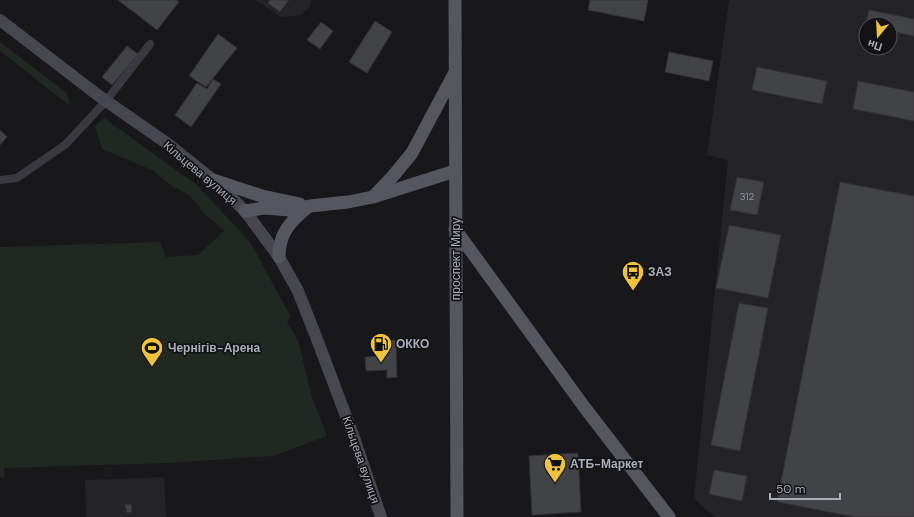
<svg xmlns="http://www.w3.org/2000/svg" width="914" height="517" font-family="'DM Sans',sans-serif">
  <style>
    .built { fill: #242427; fill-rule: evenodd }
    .green { fill: #202821 }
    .building { fill: #424347; stroke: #323236 }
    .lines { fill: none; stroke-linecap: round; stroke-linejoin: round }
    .minor { stroke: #39393f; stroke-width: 8 }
    .secondary { stroke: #47484f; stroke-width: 12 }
    .primary { stroke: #55565e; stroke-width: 13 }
    .labels { text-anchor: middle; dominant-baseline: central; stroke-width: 3.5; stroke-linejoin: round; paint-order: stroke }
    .number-label { font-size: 10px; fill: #90939c }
    .street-label { font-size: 12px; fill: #aaaeb9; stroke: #131315 }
    .poi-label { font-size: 12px; font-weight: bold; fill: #aaaeb9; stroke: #131315; text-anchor: start }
  </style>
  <rect width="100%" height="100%" fill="#18181a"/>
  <g class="built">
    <polygon points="255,0 311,0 309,8 301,15 281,17"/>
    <path d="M729,0H914V517H715L706,510L694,498L728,160L707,155ZM866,24H890V48H866Z"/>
    <polygon points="164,477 166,517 86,517 85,480"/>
  </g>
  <g class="green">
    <polygon points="0,42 67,93 70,106 0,51"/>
    <polygon points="104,118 197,185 250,242 291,317 287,322 298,340 312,397 327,436 273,456 167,463 4,468 5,477 0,478 0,247 160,242 166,257 198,255 224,231 204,213 190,196 169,184 154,171 102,149 95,126"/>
  </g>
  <g class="building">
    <polygon points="118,0 177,0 179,2 157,30"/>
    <polygon points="270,0 289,0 280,12 268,3"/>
    <polygon points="590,0 648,0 644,21 588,10"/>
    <polygon points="869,10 914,19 914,36 890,31 890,24 866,24 865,26"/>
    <polygon points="375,21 392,32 367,73 349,62"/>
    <polygon points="321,22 333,31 320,49 307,40"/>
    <polygon points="218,34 237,48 206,87 189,76"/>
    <polygon points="127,46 138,54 112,85 102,77"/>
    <polygon points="669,52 713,61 709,81 665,72"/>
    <polygon points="757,67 827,81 822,104 752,90"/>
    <polygon points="213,79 221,84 191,127 175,115 197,83 207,89"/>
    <polygon points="858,81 914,92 914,121 853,109"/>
    <polygon points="0,130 7,137 0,145"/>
    <polygon points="737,177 764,182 757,215 730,210"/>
    <polygon points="840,182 914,196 914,517 855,517 777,502"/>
    <polygon points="729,225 781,235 768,298 716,288"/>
    <polygon points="739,303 768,308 740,451 711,445"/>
    <polygon points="396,340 397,377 387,378 387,370 366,371 365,357 386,356 386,341"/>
    <polygon points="578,453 581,512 532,515 529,456"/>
    <polygon points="714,470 747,476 742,501 709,494"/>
    <polygon points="131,504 132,512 127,513 125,505"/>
  </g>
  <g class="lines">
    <polyline class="minor" points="0,180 17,178 66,144 106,101 150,44"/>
    <polyline class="secondary" points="0,20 99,96 168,144 213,180 245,211 279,257 298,291 315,334 352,432 381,517"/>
    <g class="primary">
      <polyline points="455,0 457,517"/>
      <polyline points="213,180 262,196 300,204"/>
      <polyline points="374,196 393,176 412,153 454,74"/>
      <polyline points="245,211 264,208 290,210 310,206 348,202 373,197 439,176 455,171"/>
      <polyline points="455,229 585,408 669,517"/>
      <path d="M279,257C279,251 280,244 282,238C287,225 297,216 308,207"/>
    </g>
  </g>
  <defs>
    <g id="bus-pin" transform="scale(1.15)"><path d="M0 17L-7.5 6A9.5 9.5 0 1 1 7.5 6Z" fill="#efc33b" stroke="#131315"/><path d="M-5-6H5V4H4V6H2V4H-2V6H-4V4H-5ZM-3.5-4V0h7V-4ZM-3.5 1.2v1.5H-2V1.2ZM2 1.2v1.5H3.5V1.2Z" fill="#111"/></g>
    <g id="fuel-pin" transform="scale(1.15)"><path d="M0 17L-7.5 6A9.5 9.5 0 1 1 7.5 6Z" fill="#efc33b" stroke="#131315"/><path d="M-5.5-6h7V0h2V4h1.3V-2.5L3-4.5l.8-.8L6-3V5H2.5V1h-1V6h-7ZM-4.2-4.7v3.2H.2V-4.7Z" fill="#111"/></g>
    <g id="stadium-pin" transform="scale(1.15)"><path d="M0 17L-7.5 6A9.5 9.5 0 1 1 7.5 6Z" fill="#efc33b" stroke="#131315"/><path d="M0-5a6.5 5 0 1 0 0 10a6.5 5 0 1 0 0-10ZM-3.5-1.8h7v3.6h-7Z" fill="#111"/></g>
    <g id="supermarket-pin" transform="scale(1.15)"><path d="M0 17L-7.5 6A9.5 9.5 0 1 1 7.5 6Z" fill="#efc33b" stroke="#131315"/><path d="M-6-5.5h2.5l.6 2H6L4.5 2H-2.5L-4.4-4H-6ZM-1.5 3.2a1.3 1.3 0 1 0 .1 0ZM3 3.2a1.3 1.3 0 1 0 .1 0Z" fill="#111"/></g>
  </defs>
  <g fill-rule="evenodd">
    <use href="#bus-pin" x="633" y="272"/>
    <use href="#fuel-pin" x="381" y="344"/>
    <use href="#stadium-pin" x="152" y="348"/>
    <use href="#supermarket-pin" x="555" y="464"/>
  </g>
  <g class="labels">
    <g class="number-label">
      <text x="747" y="196">312</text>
    </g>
    <g class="street-label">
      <text transform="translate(200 173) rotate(40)">Кільцева вулиця</text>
      <text transform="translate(456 259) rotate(-90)">проспект Миру</text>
      <text transform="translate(361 460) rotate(71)">Кільцева вулиця</text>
    </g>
    <g class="poi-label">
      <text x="648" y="272">ЗАЗ</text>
      <text x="396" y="344">ОККО</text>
      <text x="168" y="348">Чернігів-Арена</text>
      <text x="570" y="464">АТБ-Маркет</text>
    </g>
  </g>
  <g transform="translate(878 36) rotate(198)"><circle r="19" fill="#131315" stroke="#4f5157"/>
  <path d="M0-3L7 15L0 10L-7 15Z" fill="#efc33b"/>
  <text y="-6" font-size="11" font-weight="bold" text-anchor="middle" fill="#aaaeb9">Пн</text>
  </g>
  <path d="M770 493v6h70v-6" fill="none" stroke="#aaaeb9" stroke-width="2"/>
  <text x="776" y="493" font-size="12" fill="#aaaeb9" stroke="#131315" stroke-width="3" paint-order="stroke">50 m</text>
</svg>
